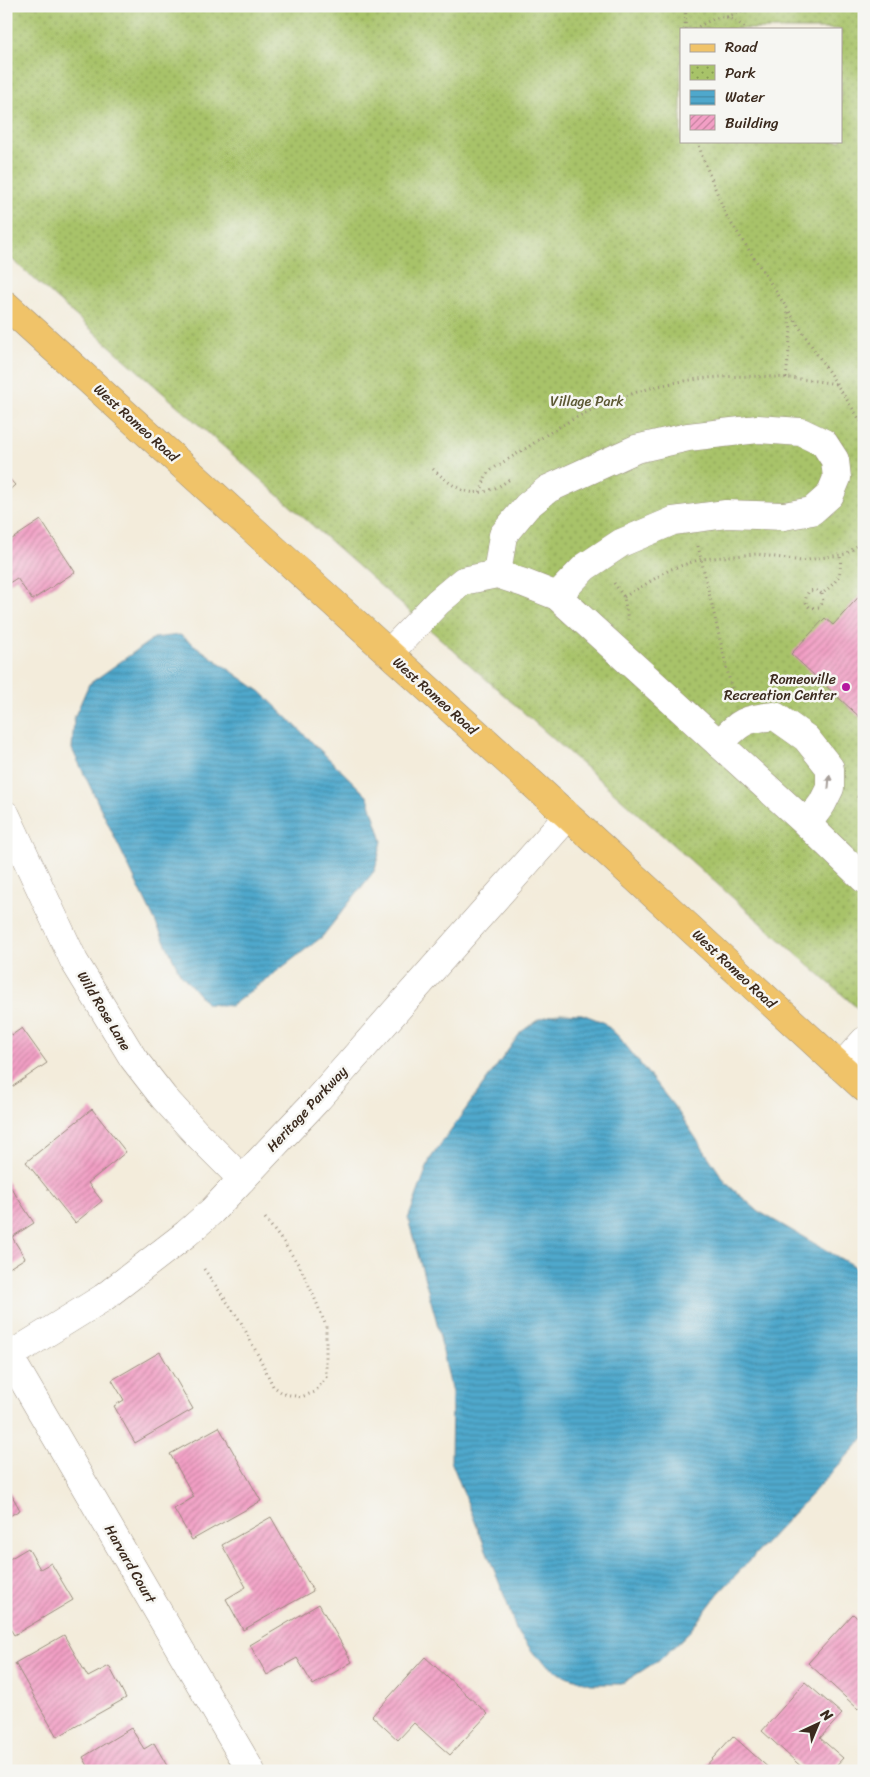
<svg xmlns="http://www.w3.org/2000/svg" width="870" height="1777" font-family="Sriracha,sans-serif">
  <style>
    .park { fill: url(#park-dots); stroke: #727644; fill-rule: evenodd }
    .water { fill: url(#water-rules); stroke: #456975 }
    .building { fill: url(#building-hatch) }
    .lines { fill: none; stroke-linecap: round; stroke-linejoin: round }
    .minor-casing { stroke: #978b7c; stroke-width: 29 }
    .major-casing { stroke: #978b7c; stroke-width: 29 }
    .path { stroke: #978b7c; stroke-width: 3; stroke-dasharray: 1 4; stroke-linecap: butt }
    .minor { stroke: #fff; stroke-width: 28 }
    .major { stroke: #f0c369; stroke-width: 28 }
    .oneway { fill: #a79f9a }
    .poi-dot { fill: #b5179e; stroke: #f6f6f2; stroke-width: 2 }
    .labels { text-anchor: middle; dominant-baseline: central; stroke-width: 5; stroke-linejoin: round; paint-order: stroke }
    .park-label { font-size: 14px; fill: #5c5834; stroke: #f6f6f2 }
    .street-label { font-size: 14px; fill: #3b2a1e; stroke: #f6f6f2 }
    .poi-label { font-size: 14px; fill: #3b2a1e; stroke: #f6f6f2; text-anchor: end }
  </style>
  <defs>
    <pattern id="park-dots" width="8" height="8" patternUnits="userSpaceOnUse" patternTransform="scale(1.25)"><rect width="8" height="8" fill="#a8c369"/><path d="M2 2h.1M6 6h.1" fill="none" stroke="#8a9f56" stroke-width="1.8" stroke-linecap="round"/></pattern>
    <pattern id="water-rules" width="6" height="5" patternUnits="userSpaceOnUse" patternTransform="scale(1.25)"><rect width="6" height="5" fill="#4fa8cc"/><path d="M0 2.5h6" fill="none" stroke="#4389a5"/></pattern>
    <pattern id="building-hatch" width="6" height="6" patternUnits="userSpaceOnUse" patternTransform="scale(1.25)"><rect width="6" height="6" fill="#f29fc5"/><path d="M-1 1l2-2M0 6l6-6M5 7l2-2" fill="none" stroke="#c5829f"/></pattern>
  </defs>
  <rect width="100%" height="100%" fill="#f6f6f2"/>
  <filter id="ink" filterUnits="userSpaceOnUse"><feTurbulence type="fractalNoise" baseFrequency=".02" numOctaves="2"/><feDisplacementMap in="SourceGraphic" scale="10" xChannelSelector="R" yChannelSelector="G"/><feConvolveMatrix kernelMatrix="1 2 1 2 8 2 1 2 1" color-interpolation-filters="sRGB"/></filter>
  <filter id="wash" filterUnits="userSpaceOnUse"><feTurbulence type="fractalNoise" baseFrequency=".0096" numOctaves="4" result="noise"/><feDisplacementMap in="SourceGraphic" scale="20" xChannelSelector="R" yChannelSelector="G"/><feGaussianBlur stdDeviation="1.12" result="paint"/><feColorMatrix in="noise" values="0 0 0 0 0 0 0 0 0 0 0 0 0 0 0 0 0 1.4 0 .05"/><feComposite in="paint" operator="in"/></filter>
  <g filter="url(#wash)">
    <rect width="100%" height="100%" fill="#f3ecdb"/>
    <path class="park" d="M6,6H864V1014L6,254ZM681,29H841V141H681Z"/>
    <g class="water">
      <polygon points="180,635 261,692 368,797 382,841 375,870 322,937 231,1006 207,1004 180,973 72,749 74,718 89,684 154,638"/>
      <polygon points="560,1013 582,1014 603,1022 619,1037 677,1110 726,1183 758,1211 864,1272 864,1438 718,1594 690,1631 662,1658 621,1684 590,1684 560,1674 535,1655 516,1630 506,1600 451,1461 452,1393 436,1319 408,1219 430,1159 521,1032 539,1019"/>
    </g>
    <g id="blocks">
      <g class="building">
        <polygon points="6,475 15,485 6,493"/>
        <polygon points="41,520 75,572 32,600 17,578 6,585 6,543"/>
        <polygon points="864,591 864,721 791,654 825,618 833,625"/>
        <polygon points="6,1027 12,1035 22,1028 47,1063 6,1091"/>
        <polygon points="92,1109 126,1152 88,1183 102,1201 75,1223 26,1162"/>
        <polygon points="6,1180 34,1223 12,1237 25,1258 6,1270"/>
        <polygon points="160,1352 193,1409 135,1443 114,1406 124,1400 112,1380"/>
        <polygon points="219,1427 261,1501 192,1540 174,1509 194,1497 170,1454"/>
        <polygon points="6,1485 20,1510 6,1518"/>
        <polygon points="271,1517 313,1591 243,1630 226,1599 246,1587 222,1545"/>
        <polygon points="28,1548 40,1569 51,1563 73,1600 14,1635 6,1622 6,1561"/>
        <polygon points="319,1604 352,1662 313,1685 297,1658 267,1675 250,1645"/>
        <polygon points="853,1614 864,1624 864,1703 858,1709 808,1663"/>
        <polygon points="64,1635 88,1677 109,1666 126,1698 57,1737 15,1663"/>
        <polygon points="425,1657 488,1714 450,1755 414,1723 398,1740 372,1716"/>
        <polygon points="805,1682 842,1714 820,1738 843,1758 831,1771 806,1771 762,1731"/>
        <polygon points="131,1728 144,1749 154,1743 170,1771 91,1771 83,1757"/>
        <polygon points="733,1736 772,1771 704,1771 703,1769"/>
      </g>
    </g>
  </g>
  <g filter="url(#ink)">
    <use href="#blocks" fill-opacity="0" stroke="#978b7c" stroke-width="1"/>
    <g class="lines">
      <g class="minor-casing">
        <g id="minor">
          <polyline points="497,574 503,535 527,506 548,489 636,449 688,437 758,429 801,432 824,443 835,460 837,478 830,495 812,511 784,516 726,514 673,521 621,543 585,567 557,596"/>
          <polyline points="389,653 438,602 463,581 497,574 524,583 557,596 807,824 864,879"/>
          <path d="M719,744C741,721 744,719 775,716L806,738L830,768V788L822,804L807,824"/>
          <polyline points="6,815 74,961 133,1058 164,1098 196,1133 242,1179"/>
          <polyline points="841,1067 864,1041"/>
          <polyline points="9,1356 251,1771"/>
          <polyline points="6,1358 103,1298 186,1234 212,1211 316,1101 568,816"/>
        </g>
      </g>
      <g class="major-casing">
        <polyline id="major" points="6,305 568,816 864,1088"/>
      </g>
      <g class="path">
        <polyline points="727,17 753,6"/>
        <polyline points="685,29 686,6"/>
        <path d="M694,29C717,17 724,9 746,29"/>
        <polyline points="698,141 702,156 726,215 864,426"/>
        <polyline points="786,378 791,331 787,310"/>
        <path d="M433,469C460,494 478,502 510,479"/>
        <path d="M480,492C483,487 484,479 487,474C492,468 520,452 528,447C565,421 607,400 651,388C710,372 777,374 836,384"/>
        <polyline points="698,546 733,695"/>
        <polyline points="614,583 624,597 628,620"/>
        <path d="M822,594L823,602L820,607L810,608C804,602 805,598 809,591L816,590L822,594C838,580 842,577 840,555"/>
        <polyline points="624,597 671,569 701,559 756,554 801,561 846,554 864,541"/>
        <polyline points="857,796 864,802"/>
        <polyline points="204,1269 241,1322 265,1369 273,1386 284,1394 301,1397 315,1392 326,1377 326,1326 313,1294 300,1267 286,1246 265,1218"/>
      </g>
      <use href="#minor" class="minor"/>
      <use href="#major" class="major"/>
    </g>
    <defs><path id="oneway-solid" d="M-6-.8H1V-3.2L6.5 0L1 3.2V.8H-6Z" transform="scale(1.25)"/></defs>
    <use class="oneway" href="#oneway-solid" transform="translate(829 782) rotate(-85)"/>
  </g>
  <circle class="poi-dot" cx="846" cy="687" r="5"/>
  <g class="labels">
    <g class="park-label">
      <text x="587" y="401">Village Park</text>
    </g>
    <g class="street-label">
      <text transform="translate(136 423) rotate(42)">West Romeo Road</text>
      <text transform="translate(435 696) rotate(42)">West Romeo Road</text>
      <text transform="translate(734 969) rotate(43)">West Romeo Road</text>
      <text transform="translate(104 1011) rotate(59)">Wild Rose Lane</text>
      <text transform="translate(307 1109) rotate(-47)">Heritage Parkway</text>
      <text transform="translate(130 1564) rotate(60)">Harvard Court</text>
    </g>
    <g class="poi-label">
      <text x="836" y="679">Romeoville<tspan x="836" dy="16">Recreation Center</tspan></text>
    </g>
  </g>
  <rect width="870" height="1777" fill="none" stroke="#f6f6f2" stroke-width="25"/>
  <rect x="680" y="28" width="162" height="115" fill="#f6f6f2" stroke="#aba49d"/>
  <rect x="690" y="44" width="25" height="8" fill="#f0c369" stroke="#aba49d"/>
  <text x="725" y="52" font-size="15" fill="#3b2a1e">Road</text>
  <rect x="690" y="65" width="25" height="15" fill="url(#park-dots)" stroke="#aba49d"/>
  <text x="725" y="78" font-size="15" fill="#3b2a1e">Park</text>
  <rect x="690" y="90" width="25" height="15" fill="url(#water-rules)" stroke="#aba49d"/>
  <text x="725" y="102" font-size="15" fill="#3b2a1e">Water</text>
  <rect x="690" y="115" width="25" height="15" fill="url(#building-hatch)" stroke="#aba49d"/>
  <text x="725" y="128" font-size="15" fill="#3b2a1e">Building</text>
  <g transform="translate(818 1724) rotate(44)" stroke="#f6f6f2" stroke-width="4" paint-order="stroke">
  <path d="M0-4L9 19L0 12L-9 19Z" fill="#3b2a1e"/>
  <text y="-8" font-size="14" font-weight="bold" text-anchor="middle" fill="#3b2a1e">N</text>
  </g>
</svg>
